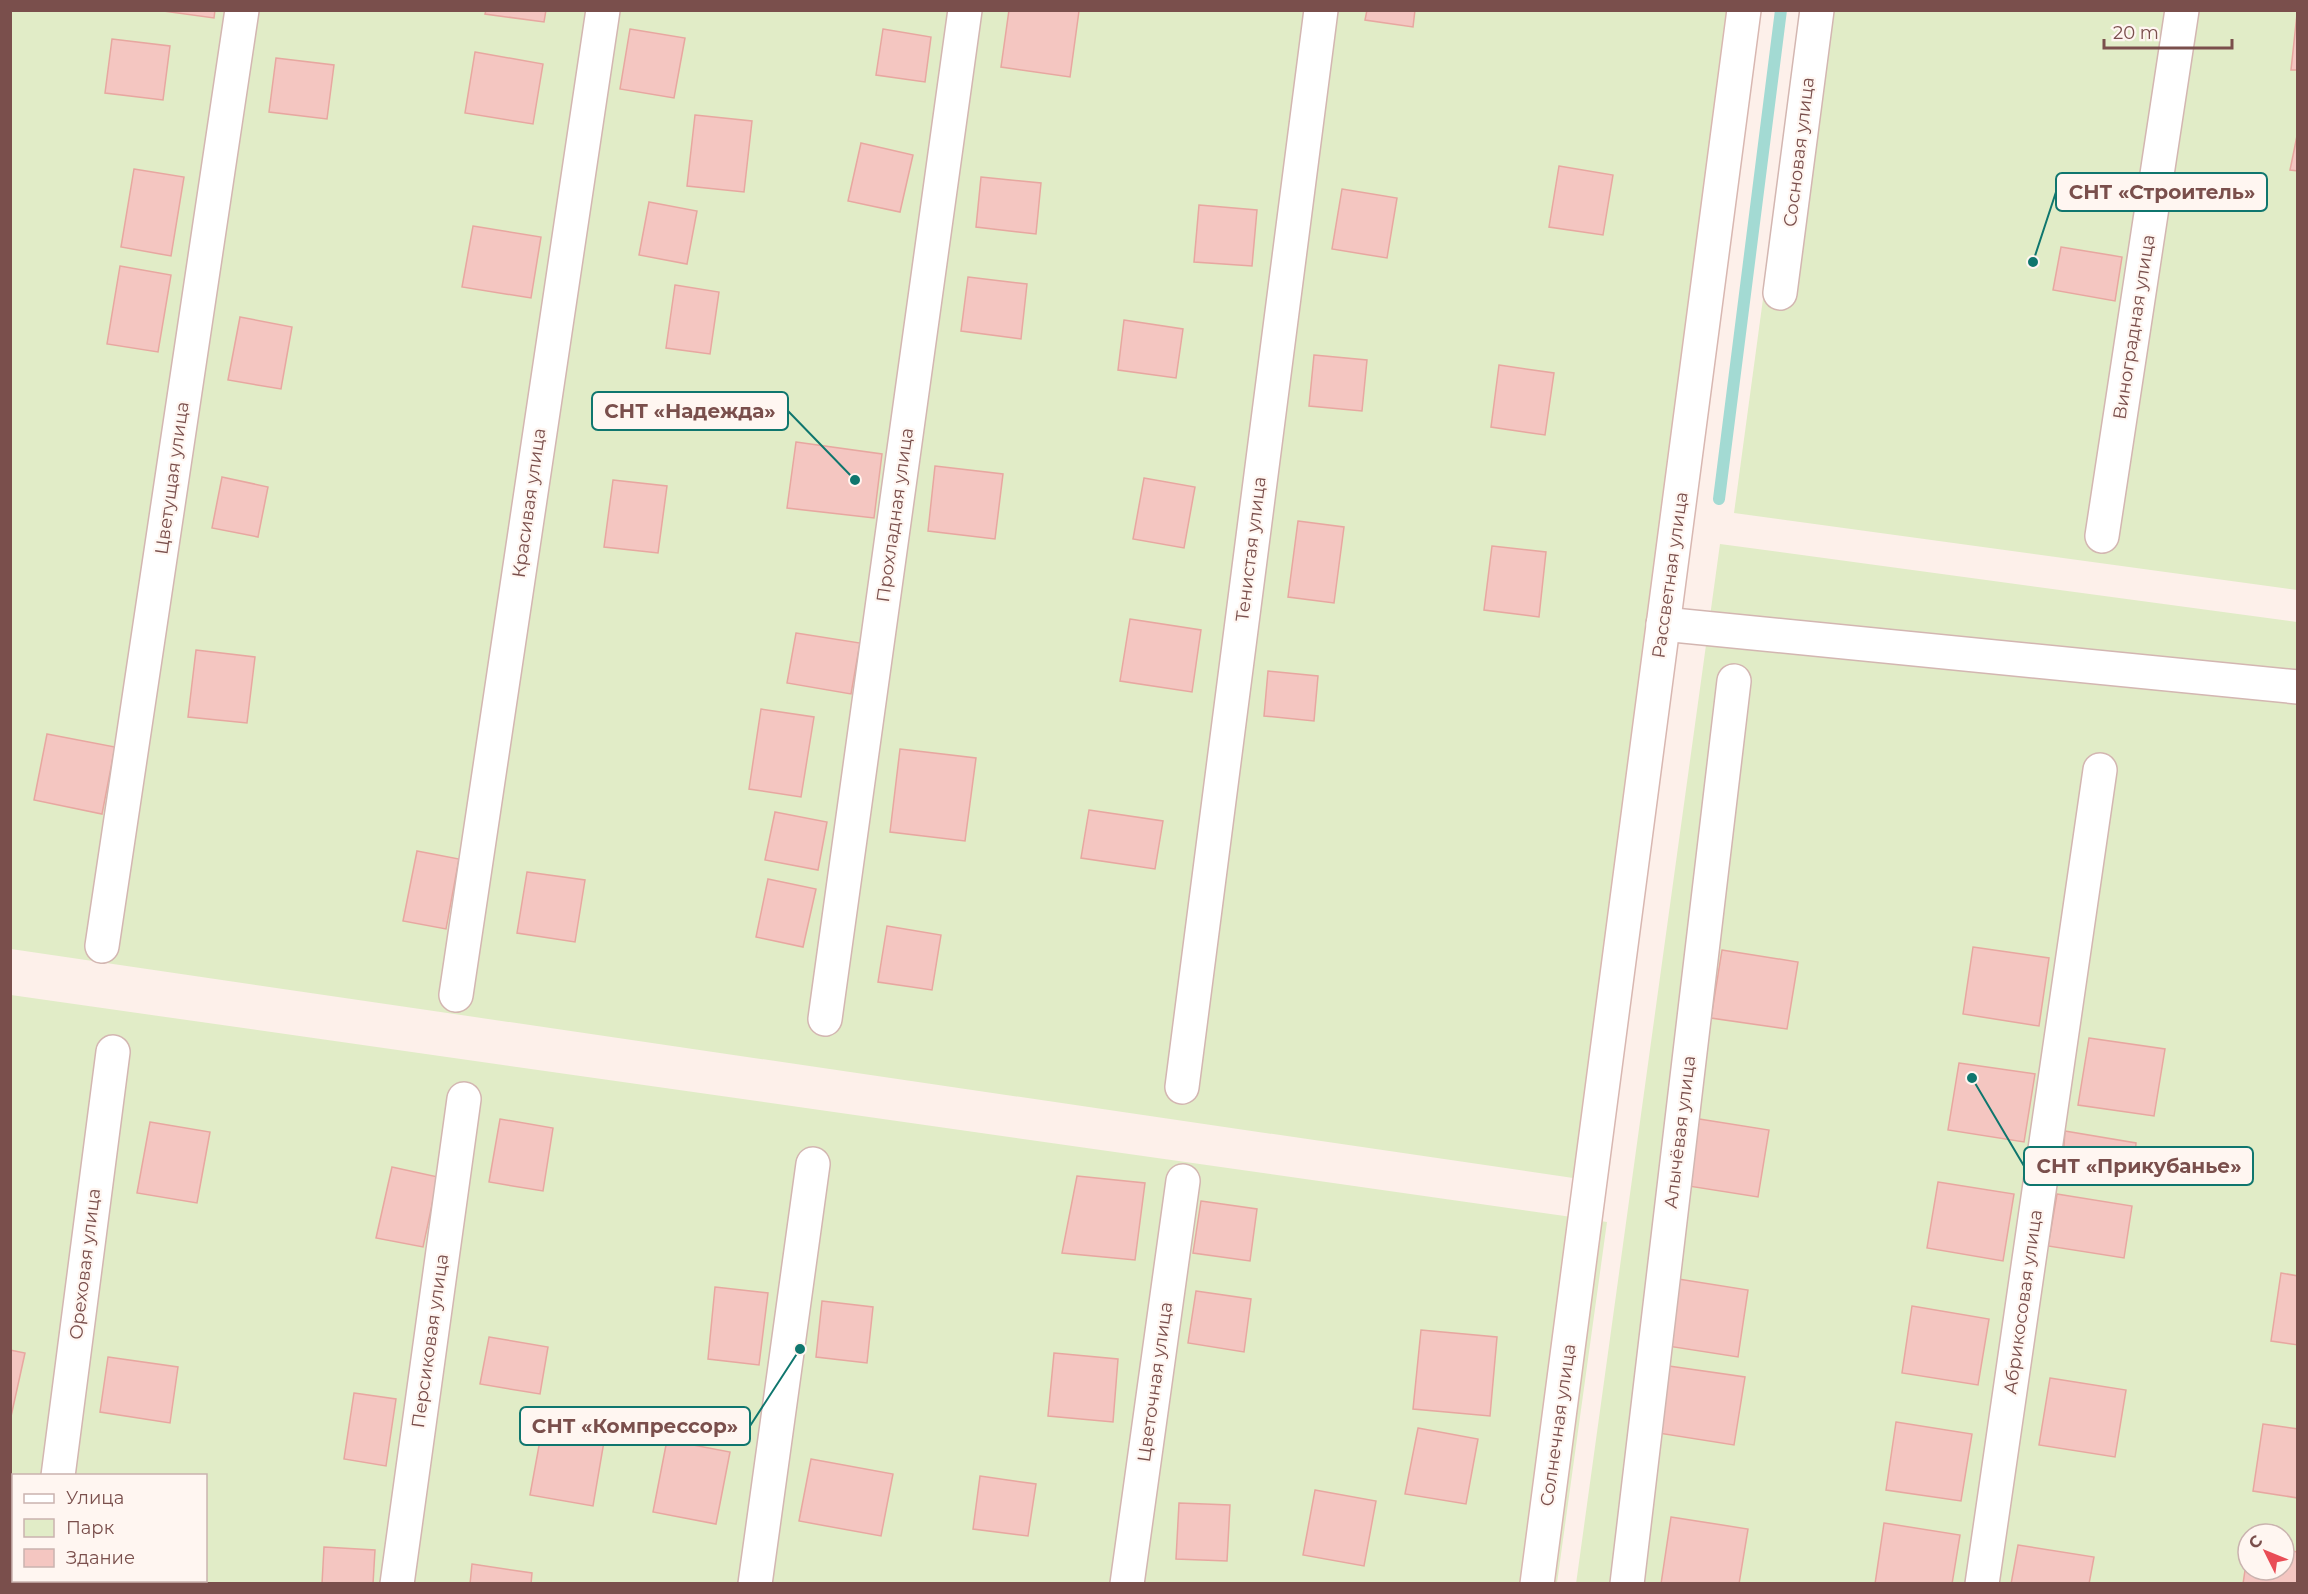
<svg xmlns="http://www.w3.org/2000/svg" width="2308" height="1594" font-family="Montserrat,sans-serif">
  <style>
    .green { fill: #e1ecc7; fill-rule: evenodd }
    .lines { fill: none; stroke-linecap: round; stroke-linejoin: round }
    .stream { stroke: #a3dad3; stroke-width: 12 }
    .building { fill: #f4c6c1; stroke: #e7a7a0; stroke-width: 1.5 }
    .street-casing { stroke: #d3b6b1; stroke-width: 36 }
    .secondary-casing { stroke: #d8b7b1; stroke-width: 36 }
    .street { stroke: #fff; stroke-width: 33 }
    .secondary { stroke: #fff; stroke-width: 33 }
    .labels { text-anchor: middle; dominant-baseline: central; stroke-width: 4.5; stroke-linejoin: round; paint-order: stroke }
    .street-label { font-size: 18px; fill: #7a4f4c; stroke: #fff6f1 }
    .leader { fill: none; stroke: #0f766e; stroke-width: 2 }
    .callout-dot { fill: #0f766e; stroke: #fff6f1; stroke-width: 2 }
    .callout { fill: #fff6f1; stroke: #0f766e; stroke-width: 2 }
    .callout-label { font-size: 20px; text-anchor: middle; font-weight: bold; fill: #7a4f4c }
  </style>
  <rect width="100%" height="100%" fill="#fdf0ea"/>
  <g class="green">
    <polygon points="11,11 1760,11 1607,1183 11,949"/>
    <polygon points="1802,11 2297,11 2297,590 1734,513"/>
    <path d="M1720,544L2297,622V1583L1576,1584ZM2248,1534H2284V1570H2248Z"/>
    <path d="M11,995L1607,1222L1557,1583L11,1584ZM14,1476H206V1580H14Z"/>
  </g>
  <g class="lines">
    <polyline class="stream" points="1719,499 1781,10"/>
  </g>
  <g class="building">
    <polygon points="156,10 215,10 214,18"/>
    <polygon points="486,10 546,10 544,22 485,14"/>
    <polygon points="1009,10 1079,11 1070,77 1001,67"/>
    <polygon points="1367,10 1415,10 1413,27 1365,20"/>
    <polygon points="2297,14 2298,14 2298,70 2291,70"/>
    <polygon points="630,29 685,38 674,98 620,89"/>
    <polygon points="883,29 931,37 925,82 876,75"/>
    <polygon points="112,39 170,46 163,100 105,93"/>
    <polygon points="475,52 543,64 533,124 465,113"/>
    <polygon points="276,58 334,65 327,119 269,112"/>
    <polygon points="695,115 752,121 744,192 687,186"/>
    <polygon points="2298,131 2298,171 2290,170"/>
    <polygon points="861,143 913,155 900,212 848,201"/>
    <polygon points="1559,166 1613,175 1603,235 1549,227"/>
    <polygon points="134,169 184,177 171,256 121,247"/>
    <polygon points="981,177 1041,183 1036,234 976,227"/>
    <polygon points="1342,189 1397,198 1387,258 1332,249"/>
    <polygon points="649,202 697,211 687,264 639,255"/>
    <polygon points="1199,205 1257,210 1252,266 1194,262"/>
    <polygon points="473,226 541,237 531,298 462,287"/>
    <polygon points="2061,247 2122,257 2115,301 2053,290"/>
    <polygon points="120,266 171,275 158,352 107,344"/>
    <polygon points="968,277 1027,284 1021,339 961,331"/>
    <polygon points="675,285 719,292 710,354 666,348"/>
    <polygon points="240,317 292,327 281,389 228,380"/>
    <polygon points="1124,320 1183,329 1176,378 1118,370"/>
    <polygon points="1314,355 1367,360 1362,411 1309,406"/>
    <polygon points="1499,365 1554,373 1545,435 1491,427"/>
    <polygon points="796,442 882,454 874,518 787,508"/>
    <polygon points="935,466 1003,474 995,539 928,531"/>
    <polygon points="222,477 268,487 258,537 212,528"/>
    <polygon points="1144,478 1195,487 1184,548 1133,539"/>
    <polygon points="613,480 667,486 658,553 604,547"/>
    <polygon points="1298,521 1344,527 1334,603 1288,597"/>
    <polygon points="1492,546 1546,552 1539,617 1484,610"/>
    <polygon points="1130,619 1201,630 1192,692 1120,681"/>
    <polygon points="796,633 860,643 851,694 787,683"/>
    <polygon points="196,650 255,657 247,723 188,717"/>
    <polygon points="1268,671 1318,676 1314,721 1264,716"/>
    <polygon points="761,709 814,717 801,797 749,789"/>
    <polygon points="47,734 115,747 102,814 34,800"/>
    <polygon points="900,749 976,758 965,841 890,832"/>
    <polygon points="1089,810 1163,821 1155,869 1081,858"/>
    <polygon points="775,812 827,822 818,870 765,860"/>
    <polygon points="417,851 459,859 446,929 403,921"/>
    <polygon points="527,872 585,880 575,942 517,933"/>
    <polygon points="768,879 816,889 803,947 756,937"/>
    <polygon points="887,926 941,935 932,990 878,982"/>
    <polygon points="1973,947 2049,958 2039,1026 1963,1014"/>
    <polygon points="1722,950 1798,962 1787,1029 1711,1018"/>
    <polygon points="2089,1038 2165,1049 2154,1116 2078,1105"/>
    <polygon points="1959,1063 2035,1074 2024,1142 1948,1130"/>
    <polygon points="1693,1118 1769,1130 1758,1197 1682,1185"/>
    <polygon points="500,1119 553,1128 543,1191 489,1182"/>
    <polygon points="150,1122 210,1132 197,1203 137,1193"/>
    <polygon points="2065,1131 2136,1143 2133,1183 2062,1173"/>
    <polygon points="392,1167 438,1177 423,1247 376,1238"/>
    <polygon points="1077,1176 1145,1183 1135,1260 1062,1253"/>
    <polygon points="1938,1182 2014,1194 2003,1261 1927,1248"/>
    <polygon points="2057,1194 2132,1206 2124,1258 2048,1246"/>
    <polygon points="1201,1201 1257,1209 1250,1261 1193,1253"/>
    <polygon points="2281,1273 2298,1276 2298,1345 2271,1341"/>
    <polygon points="1672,1278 1748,1290 1738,1357 1661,1345"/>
    <polygon points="715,1287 768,1293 759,1365 708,1359"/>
    <polygon points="1196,1291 1251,1299 1244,1352 1188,1343"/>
    <polygon points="822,1301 873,1307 867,1363 816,1357"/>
    <polygon points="1912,1306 1989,1319 1978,1385 1902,1373"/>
    <polygon points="1421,1330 1497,1337 1490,1416 1413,1409"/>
    <polygon points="489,1337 548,1347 540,1394 480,1384"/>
    <polygon points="10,1350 25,1353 10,1421"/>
    <polygon points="1054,1353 1118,1359 1113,1422 1048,1416"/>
    <polygon points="108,1357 178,1367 170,1423 100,1412"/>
    <polygon points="1669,1366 1745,1377 1734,1445 1658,1433"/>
    <polygon points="2050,1378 2126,1390 2115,1457 2039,1445"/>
    <polygon points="354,1393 396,1399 386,1466 344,1459"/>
    <polygon points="545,1413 607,1424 593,1506 530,1495"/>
    <polygon points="1896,1422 1972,1434 1961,1501 1886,1490"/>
    <polygon points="2263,1424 2298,1429 2298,1498 2253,1491"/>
    <polygon points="1418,1428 1478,1439 1466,1504 1405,1494"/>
    <polygon points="667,1440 730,1452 716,1524 653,1512"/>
    <polygon points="811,1459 893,1474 881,1536 799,1521"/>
    <polygon points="980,1476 1036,1484 1028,1536 973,1529"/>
    <polygon points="1315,1490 1376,1501 1364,1566 1303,1555"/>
    <polygon points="1179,1503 1230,1505 1227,1561 1176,1559"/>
    <polygon points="1671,1517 1748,1529 1739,1584 1661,1584"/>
    <polygon points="1884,1523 1960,1535 1952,1584 1875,1584"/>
    <polygon points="2018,1545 2094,1557 2089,1584 2011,1584"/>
    <polygon points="324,1547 375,1550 373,1584 322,1584"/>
    <polygon points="2248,1550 2248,1570 2284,1570 2284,1550 2298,1552 2298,1584 2243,1584"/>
    <polygon points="472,1564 532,1573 531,1584 470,1584"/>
  </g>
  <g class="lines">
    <g class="street-casing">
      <g id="street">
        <polyline points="1780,293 1817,10"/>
        <polyline points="2102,536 2182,10"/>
        <polyline points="1663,624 2298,687"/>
        <polyline points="102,946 242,10"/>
        <polyline points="456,995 603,10"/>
        <polyline points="825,1019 965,10"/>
        <polyline points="1182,1087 1321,10"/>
        <polyline points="58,1476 113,1052"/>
        <polyline points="44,1584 44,1580"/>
        <polyline points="397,1584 464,1099"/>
        <polyline points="755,1584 813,1164"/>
        <polyline points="1127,1584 1183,1181"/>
        <polyline points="1627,1584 1734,681"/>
        <polyline points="1982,1584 2100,770"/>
      </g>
    </g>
    <g class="secondary-casing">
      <polyline id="secondary" points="1537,1584 1744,10"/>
    </g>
    <use href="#street" class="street"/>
    <use href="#secondary" class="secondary"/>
  </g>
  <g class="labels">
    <g class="street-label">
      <text transform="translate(1799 152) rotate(-83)">Сосновая улица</text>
      <text transform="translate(2134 327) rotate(-81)">Виноградная улица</text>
      <text transform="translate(172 478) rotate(-82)">Цветущая улица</text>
      <text transform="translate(529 503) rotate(-82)">Красивая улица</text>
      <text transform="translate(895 515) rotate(-82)">Прохладная улица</text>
      <text transform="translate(1251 549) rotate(-83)">Тенистая улица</text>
      <text transform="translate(1670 575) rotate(-82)">Рассветная улица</text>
      <text transform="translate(1680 1132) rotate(-83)">Алычёвая улица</text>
      <text transform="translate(85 1264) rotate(-83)">Ореховая улица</text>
      <text transform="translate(2023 1302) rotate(-82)">Абрикосовая улица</text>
      <text transform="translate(430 1341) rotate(-82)">Персиковая улица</text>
      <text transform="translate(1155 1382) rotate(-82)">Цветочная улица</text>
      <text transform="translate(1558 1425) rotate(-82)">Солнечная улица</text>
    </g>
  </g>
  <path class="leader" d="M2033 262L2056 192M855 480L788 411M1972 1078L2024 1166M800 1349L750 1426"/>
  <g class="callout-dot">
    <circle cx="2033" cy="262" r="6"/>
    <circle cx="855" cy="480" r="6"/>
    <circle cx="1972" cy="1078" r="6"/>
    <circle cx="800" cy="1349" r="6"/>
  </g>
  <g class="callout">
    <rect x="2056" y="173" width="211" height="38" rx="6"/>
    <rect x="592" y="392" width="196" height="38" rx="6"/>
    <rect x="2024" y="1147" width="229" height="38" rx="6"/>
    <rect x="520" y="1407" width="230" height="38" rx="6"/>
  </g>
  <g class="callout-label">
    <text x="2162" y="199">СНТ «Строитель»</text>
    <text x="690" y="418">СНТ «Надежда»</text>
    <text x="2139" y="1173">СНТ «Прикубанье»</text>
    <text x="635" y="1433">СНТ «Компрессор»</text>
  </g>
  <rect width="2308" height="1594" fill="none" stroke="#7a4f4c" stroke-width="24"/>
  <rect x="12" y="1474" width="195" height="108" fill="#fff6f1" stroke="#cab3af" stroke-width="1.5"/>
  <rect x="24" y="1494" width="30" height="9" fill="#ffffff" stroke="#cab3af" stroke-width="1.5"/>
  <text x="66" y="1504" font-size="18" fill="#7a4f4c">Улица</text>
  <rect x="24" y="1519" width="30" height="18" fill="#e1ecc7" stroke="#cab3af" stroke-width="1.5"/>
  <text x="66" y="1534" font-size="18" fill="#7a4f4c">Парк</text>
  <rect x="24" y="1549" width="30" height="18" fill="#f4c6c1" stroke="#cab3af" stroke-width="1.5"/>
  <text x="66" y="1564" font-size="18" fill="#7a4f4c">Здание</text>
  <g transform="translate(2266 1552) rotate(313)"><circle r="28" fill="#fff6f1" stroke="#cab3af" stroke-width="1.5"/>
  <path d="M0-4.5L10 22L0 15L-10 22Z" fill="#e94d56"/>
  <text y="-9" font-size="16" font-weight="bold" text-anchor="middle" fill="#7a4f4c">С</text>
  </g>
  <path d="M2104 39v9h128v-9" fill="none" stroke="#7a4f4c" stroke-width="3"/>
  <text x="2113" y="39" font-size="18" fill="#7a4f4c" stroke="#fff6f1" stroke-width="4.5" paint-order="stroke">20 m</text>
</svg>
